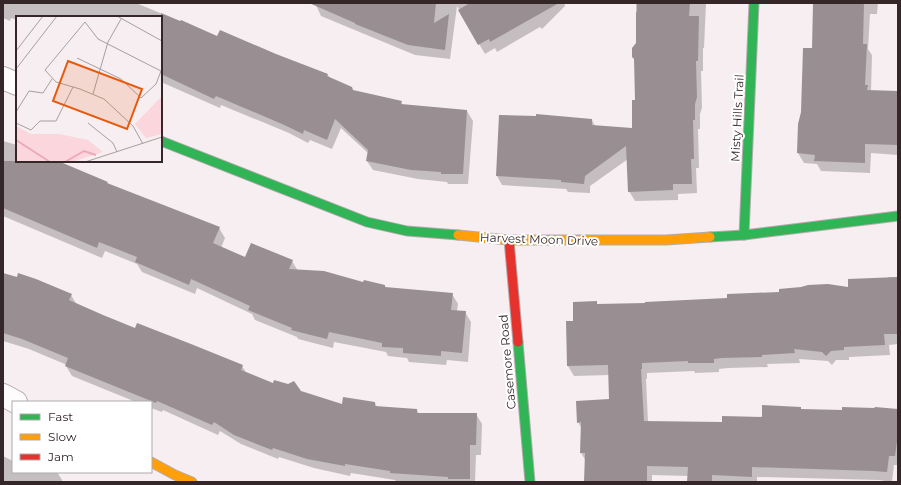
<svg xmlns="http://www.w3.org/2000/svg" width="901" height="485" font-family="Montserrat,sans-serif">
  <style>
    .shadow { fill: #0003 }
    .building { fill: #998f92 }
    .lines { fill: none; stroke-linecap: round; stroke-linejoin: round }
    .street-casing { stroke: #b3aaac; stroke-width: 24 }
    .fast-casing { stroke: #b3aaac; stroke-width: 11 }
    .slow-casing { stroke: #b3aaac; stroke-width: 11 }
    .jam-casing { stroke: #b3aaac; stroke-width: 11 }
    .street { stroke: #fefcfd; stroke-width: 22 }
    .fast { stroke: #30b455; stroke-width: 9 }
    .slow { stroke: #ff9f0a; stroke-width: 9 }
    .jam { stroke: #e5322d; stroke-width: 9 }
    .labels { text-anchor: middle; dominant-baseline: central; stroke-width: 4; stroke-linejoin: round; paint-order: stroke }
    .street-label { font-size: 12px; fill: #352729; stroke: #fff }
    .inset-river { fill: none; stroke: #eda9b7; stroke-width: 2 }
    .inset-road { fill: none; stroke: #a99ea0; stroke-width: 1 }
    .view { fill: #e8590c; fill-opacity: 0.15; stroke: #e8590c; stroke-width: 2 }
    .inset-edge { fill: none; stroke: #352729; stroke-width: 2 }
  </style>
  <rect width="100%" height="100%" fill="#f6eef0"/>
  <g class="shadow">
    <polygon points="3,3 136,3 218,37 276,55 327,74 330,78 353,91 401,102 403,105 467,111 473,121 468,184 448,184 447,182 418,179 373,170 367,161 369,154 341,128 332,149 310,140 308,143 289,133 221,105 220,108 161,82 161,17 17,17 17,20 11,18 10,21 3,18"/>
    <polygon points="311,3 564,3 565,6 542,29 540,27 497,52 495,48 485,54 457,6 450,59 415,55 321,16 316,5"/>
    <polygon points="636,3 706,3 704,48 703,48 703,71 701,71 702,108 700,114 700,129 698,129 699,168 696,168 697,193 678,194 678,200 635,201 629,191 628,159 590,186 590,193 568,192 566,189 502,185 497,176 592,120 595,126 633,130 636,101"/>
    <polygon points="814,3 878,3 877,14 870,14 868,49 872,55 871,91 898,92 898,155 871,153 870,173 821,171 817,164 804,163 798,153 813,49"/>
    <polygon points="3,141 17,145 17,161 55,161 107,183 108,184 219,228 225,238 221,248 245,258 292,261 298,271 385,286 386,288 452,294 458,304 457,311 465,312 471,322 468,362 447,360 446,365 409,362 407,358 388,356 386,352 334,342 333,348 298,339 297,337 255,320 252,314 197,288 195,294 142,272 137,264 105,251 102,258 3,216"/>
    <polygon points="888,277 898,277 898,344 889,345 890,355 849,357 849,360 836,360 832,365 828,361 799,359 800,363 767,364 768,367 728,368 719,369 719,372 695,373 694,371 647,373 647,379 646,379 648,422 723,423 802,410 898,410 898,465 894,465 892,482 879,480 757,477 757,482 688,482 688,476 652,475 652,482 585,482 586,461 581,453 582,429 578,422 610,400 609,375 574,376 568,366 574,322 596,302 598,305 646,304 728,299 849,288 888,278"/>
    <polygon points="3,283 71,295 77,305 135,329 242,366 247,374 273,385 342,406 375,403 377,407 417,410 419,414 476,414 482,424 481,455 476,455 475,482 396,482 395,480 351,473 350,476 314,468 279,457 278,459 241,444 220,431 218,435 163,410 162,412 151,408 151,402 136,402 72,376 66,366 67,365 29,349 3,341"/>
    <polygon points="3,456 13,461 13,472 57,472 62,480 62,482 3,482"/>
  </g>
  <g class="building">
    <polygon points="309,3 436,3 434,23 449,14 445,50 408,45 355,24 355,23"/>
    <polygon points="470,3 559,3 490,42 489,39 478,45 458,10"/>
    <polygon points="637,3 690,3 689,16 699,16 698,61 696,61 697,97 695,104 695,120 693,120 694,159 691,159 692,184 673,184 673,190 628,192 626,146 585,176 584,184 561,182 561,180 496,176 499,115 536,116 536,114 592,119 592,125 632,128 632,100 635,100 634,59 632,57 632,48 636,43 636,12 637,12"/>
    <polygon points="813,3 864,3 863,44 867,44 865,85 868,85 867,90 898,91 898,145 865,144 865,163 814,161 815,155 797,153 798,124 801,112 803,48 812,48"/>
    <polygon points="161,13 180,21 181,20 217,36 220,30 276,54 328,74 327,76 352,87 353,90 402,101 401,104 467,110 463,174 441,174 441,172 411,170 366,161 368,150 335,119 327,140 304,130 303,134 282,124 216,96 214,99 161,74"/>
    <polygon points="3,161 58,161 108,182 107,183 220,227 213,243 245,257 251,243 293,260 289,269 324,271 363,282 364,280 385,285 385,287 453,293 451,310 466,311 462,353 441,351 441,356 403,353 403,348 382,347 382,343 329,332 327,339 291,330 292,328 248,310 250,306 191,279 189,285 135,262 137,257 99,242 97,248 3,208"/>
    <polygon points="3,273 17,277 18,273 36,279 72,294 69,300 103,315 135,328 137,323 191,344 243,365 241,370 273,383 274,380 288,384 294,381 301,391 342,404 343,397 375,402 375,406 417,409 417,413 477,413 476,445 470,445 470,479 448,479 448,477 390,473 390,471 345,464 345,466 307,459 273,448 272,450 234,435 214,422 212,425 157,401 156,403 65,366 68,358 22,339 3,333"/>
    <polygon points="898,277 898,334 884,334 885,345 844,347 844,350 831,351 826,356 822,352 794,349 795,353 762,355 762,357 722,358 714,359 714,363 688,363 688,361 642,363 642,369 641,369 644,421 722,422 722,416 762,417 762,405 801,407 801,409 842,410 842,407 874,408 875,407 898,409 898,434 895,456 889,456 887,472 873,471 752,467 752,477 712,475 712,482 687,482 688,467 647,466 647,482 584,482 585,453 580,453 581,422 577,423 576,401 609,399 608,365 567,366 566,321 573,321 573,302 597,301 597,304 645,303 645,302 727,298 727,294 779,292 779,289 801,287 808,285 828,284 848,287 848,279"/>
  </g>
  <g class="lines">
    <g class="street-casing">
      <g id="street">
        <polyline points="3,78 17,84"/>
        <polyline points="3,395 16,402"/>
      </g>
    </g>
    <g class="fast-casing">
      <g id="fast">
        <polyline points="161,141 367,222 407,231 458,235"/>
        <polyline points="744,235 754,3"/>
        <polyline points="710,237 744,235 898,216"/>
        <polyline points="518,342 530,482"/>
      </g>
    </g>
    <g class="slow-casing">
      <g id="slow">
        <polyline points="458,235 509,240 666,240 710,237"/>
        <polyline points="151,462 175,475 192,482"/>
      </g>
    </g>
    <g class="jam-casing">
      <polyline id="jam" points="509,240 518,342"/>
    </g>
    <use href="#street" class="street"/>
    <use href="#fast" class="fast"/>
    <use href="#slow" class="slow"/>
    <use href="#jam" class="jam"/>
  </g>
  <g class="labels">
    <g class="street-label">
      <text transform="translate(737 118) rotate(-87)">Misty Hills Trail</text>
      <text transform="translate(539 239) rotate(2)">Harvest Moon Drive</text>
      <text transform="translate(507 362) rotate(-95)">Casemore Road</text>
    </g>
  </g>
  <g transform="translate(16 16)">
    <rect width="146" height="146" fill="#f6eef0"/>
    <path d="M146,80V118L130,122L119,108ZM0,110L15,118H43L72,124L87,136L56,146H0Z" fill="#fbd6dd"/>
    <path class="inset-river" d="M0,124L34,146M49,146L68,135L80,139"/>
    <path class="inset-road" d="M101,0L146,25M0,35L27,0M61,42L105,63L125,82L140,68L145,55L82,23L69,6L29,54L40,66L64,73L88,83L117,110L127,128M0,53L41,0M77,78L92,26L105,3M0,96L13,75L27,77L36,63M0,107L15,114L24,105H40L57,71M72,107L97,127L101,136M69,146L146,121"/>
    <path class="view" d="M52,45L126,73L111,113L37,85Z"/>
    <rect width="146" height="146" class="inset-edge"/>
  </g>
  <rect width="901" height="485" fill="none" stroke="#352729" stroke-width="8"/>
  <rect x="12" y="401" width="140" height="72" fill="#ffffff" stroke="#aea9a9"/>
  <rect x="20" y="414" width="20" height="6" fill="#30b455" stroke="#aea9a9"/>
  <text x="48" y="421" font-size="12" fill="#352729">Fast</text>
  <rect x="20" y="434" width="20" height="6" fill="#ff9f0a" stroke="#aea9a9"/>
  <text x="48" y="441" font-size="12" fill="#352729">Slow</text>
  <rect x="20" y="454" width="20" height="6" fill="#e5322d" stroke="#aea9a9"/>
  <text x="48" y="461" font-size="12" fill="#352729">Jam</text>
</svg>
